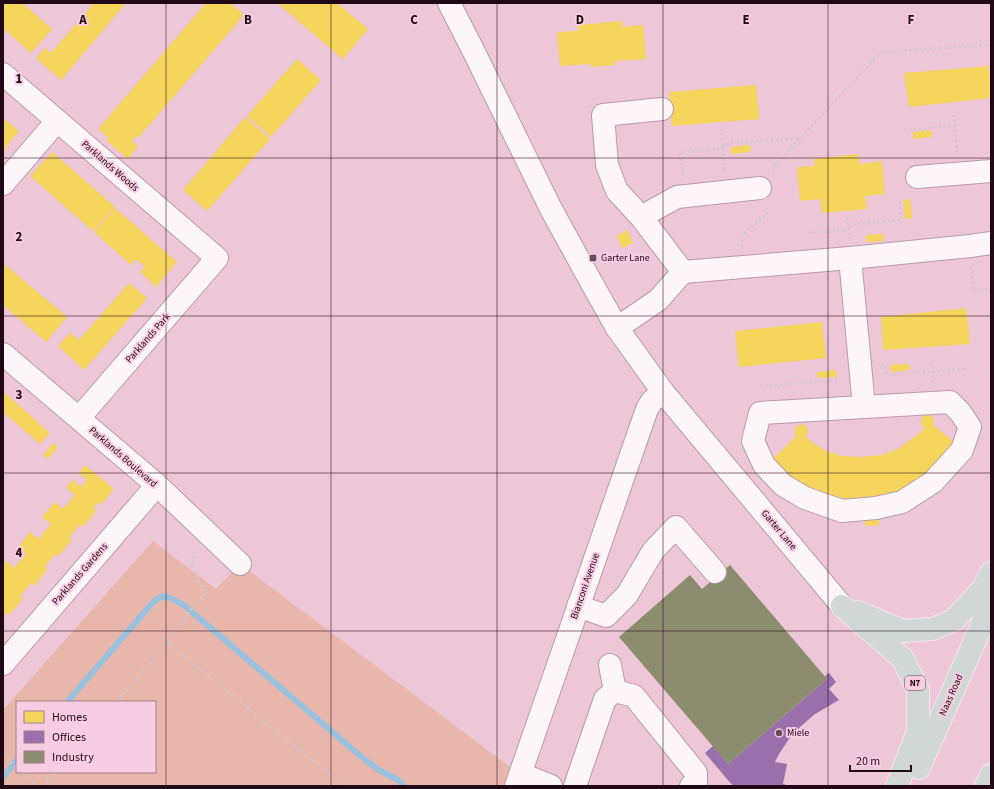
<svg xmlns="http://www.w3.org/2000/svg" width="994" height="789" font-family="'Source Sans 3',sans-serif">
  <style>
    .green { fill: #e9b6ab; fill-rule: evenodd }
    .homes { fill: #f6d55c }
    .offices { fill: #9970ab }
    .industry { fill: #8c8c6e }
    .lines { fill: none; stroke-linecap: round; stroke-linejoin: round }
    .stream { stroke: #9ac1de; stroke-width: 6 }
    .minor-casing { stroke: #b99ba9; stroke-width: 24 }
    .highway-casing { stroke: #f7e5ed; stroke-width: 24 }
    .path { stroke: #d1c6cb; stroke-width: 2.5; stroke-dasharray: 2 3; stroke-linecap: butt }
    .minor { stroke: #fcf6f9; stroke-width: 22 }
    .highway { stroke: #d1d7d5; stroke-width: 22 }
    .grid { fill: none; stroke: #200815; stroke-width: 1; stroke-opacity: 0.55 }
    .poi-dot { fill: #684a59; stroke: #f9cde1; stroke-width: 1.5 }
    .labels { text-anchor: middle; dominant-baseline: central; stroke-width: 4; stroke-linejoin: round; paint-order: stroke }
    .shield { fill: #f9cde1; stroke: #614352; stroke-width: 1 }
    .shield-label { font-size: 9px; font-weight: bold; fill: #200815 }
    .street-label { font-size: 10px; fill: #200815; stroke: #f9cde1 }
    .poi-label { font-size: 10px; fill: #200815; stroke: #f9cde1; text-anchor: start }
    .grid-label { font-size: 13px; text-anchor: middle; font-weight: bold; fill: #200815; stroke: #f9cde1; stroke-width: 4; stroke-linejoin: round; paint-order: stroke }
  </style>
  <rect width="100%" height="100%" fill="#edc6d8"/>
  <path class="green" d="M153,541L216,589L240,564L514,770L508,786H3V710ZM17,702H155V772H17Z"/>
  <g class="homes">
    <polygon points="3,3 22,3 52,29 31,53 3,28"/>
    <polygon points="94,3 126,3 61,80 36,58 45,48 51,53"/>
    <polygon points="206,3 230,3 244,15 138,138 136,136 132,141 138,146 128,159 106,140 108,137 98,129"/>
    <polygon points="277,3 337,3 368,29 343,59"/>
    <polygon points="622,21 622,27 643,25 646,59 615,61 615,65 591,67 591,64 560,66 557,32 578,31 577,25"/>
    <polygon points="297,59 321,80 271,137 247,116"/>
    <polygon points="989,66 991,98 909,107 904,73"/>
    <polygon points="756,85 759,119 672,126 669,92"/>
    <polygon points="245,117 270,139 207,211 183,190"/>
    <polygon points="3,118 19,131 5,148 6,149 3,153"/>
    <polygon points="932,130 932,137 913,139 913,132"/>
    <polygon points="750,145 750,152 731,154 731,147"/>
    <polygon points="52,152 115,207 93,231 30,176"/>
    <polygon points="858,154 859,164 882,161 885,194 865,196 867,209 822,213 820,199 800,201 797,167 815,166 814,159"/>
    <polygon points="910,199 912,218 905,219 903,200"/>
    <polygon points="115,208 177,262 156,287 140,272 145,267 136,259 131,265 94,232"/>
    <polygon points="627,230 633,243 622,248 616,236"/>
    <polygon points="883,234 884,241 866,242 866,235"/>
    <polygon points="3,263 67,317 46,342 3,305"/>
    <polygon points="129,283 147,298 84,370 58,346 70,333 79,340"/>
    <polygon points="966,308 970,344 883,350 881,317"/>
    <polygon points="822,322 826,358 739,367 735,331"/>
    <polygon points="909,364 910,370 891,372 890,365"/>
    <polygon points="836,370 837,377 818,378 817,372"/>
    <polygon points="5,393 50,433 40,444 3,412 3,395"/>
    <polygon points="927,414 931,416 934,419 934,423 933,425 962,448 921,484 881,498 857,500 831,496 801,485 770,462 796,436 794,432 795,430 795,428 799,425 803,424 807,427 808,431 807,435 805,436 813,443 826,451 842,456 859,457 882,455 898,449 916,436 925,428 921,425 921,420 923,416"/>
    <polygon points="53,443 58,447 48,459 43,455"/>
    <polygon points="85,465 114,489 102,504 99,502 93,508 96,511 83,527 80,524 69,538 72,540 58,556 55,554 45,567 47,570 34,586 31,583 20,597 23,599 9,615 7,613 3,618 3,565 6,561 14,568 26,554 18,547 30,532 39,539 45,531 51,524 42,517 55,502 63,509 75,495 66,488 73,480 81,487 87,480 79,473"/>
    <polygon points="878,514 879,525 865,526 864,516"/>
  </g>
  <polygon class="offices" points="829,673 836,682 829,689 839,700 815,714 800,727 789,739 779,754 775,762 787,764 783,784 787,785 787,786 733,786 705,753 713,746 728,764 827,679 825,676"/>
  <polygon class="industry" points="730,565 827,679 728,764 619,637 690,575 702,589"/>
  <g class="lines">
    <g class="stream">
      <polyline points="67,702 154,601 163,596 173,599 185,606 364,759 379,770 398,780 404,786"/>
      <polyline points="3,777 17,760"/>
    </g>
    <g class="minor-casing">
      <g id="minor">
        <polyline points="449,3 474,52 551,209 590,280 617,328 663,392 842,606"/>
        <polyline points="3,74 217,258 79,418"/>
        <polyline points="662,109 603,115 607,165 617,191 641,217 683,272"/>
        <polyline points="917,177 991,171"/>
        <polyline points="3,184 57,121"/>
        <polyline points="641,217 677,197 760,188"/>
        <polyline points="850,258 864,407"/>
        <polyline points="617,328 658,300 683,272 850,258 970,246 991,243"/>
        <polyline points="3,354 157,485 240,564"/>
        <polygon points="950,402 960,412 970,427 962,450 933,482 902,502 876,508 842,511 805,498 783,485 764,465 753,441 760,413"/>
        <polyline points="578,606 606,616 627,595 653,551 676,527 715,572"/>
        <polyline points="3,664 157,485"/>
        <polyline points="610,665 615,691"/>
        <polyline points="521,774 551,786"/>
        <polyline points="516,786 647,409 652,401 663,392"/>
        <polyline points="575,786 605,699 615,691 634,696 696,773 696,782 691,786"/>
      </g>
    </g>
    <g class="highway-casing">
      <g id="highway">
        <polyline points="842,606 903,659 918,690 918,731 897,786"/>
        <polyline points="858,612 903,631 933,629 954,620 983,589 991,573"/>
        <polyline points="919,768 991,604"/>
        <polyline points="986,786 991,775"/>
      </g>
    </g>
    <g class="path">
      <polyline points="954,115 957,154"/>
      <polyline points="904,130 955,126"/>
      <polyline points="722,133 724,171"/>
      <polyline points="773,171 774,166 881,52 991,45"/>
      <polyline points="683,175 680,153 718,149 729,143 796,138 799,140"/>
      <polyline points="847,218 849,237"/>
      <polyline points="848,225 902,220 900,200"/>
      <polyline points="808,233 848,230"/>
      <polyline points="742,247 741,236 767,214 767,208"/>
      <polyline points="971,267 973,290 991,289"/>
      <polyline points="933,361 933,382"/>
      <polyline points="880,368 885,367 886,375 966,369"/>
      <polyline points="760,386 840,380"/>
      <polyline points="168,643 179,624 205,593 192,567 195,549"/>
      <polyline points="117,702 168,643 344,786"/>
      <polyline points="3,756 17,768"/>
      <polyline points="22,772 38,786"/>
      <polyline points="44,786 56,772"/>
    </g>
    <use href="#minor" class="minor"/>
    <use href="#highway" class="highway"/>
  </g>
  <path class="grid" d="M166,3V786M331,3V786M497,3V786M663,3V786M828,3V786M3,158H991M3,316H991M3,473H991M3,631H991"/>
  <g class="poi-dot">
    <rect x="589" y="254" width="8" height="8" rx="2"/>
    <circle cx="779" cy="733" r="4"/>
  </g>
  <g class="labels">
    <rect class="shield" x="905" y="676" width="20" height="14" rx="3"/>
    <g class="shield-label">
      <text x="915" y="683">N7</text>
    </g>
    <g class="street-label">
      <text transform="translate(110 166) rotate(41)">Parklands Woods</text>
      <text transform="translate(148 338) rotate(-49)">Parklands Park</text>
      <text transform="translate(123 457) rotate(41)">Parklands Boulevard</text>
      <text transform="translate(779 530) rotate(50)">Garter Lane</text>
      <text transform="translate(80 574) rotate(-49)">Parklands Gardens</text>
      <text transform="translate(585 586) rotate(-71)">Bianconi Avenue</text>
      <text transform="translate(951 695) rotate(-66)">Naas Road</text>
    </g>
    <g class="poi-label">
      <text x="601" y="258">Garter Lane</text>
      <text x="787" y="733">Miele</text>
    </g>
  </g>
  <g class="grid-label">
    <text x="83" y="24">A</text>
    <text x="248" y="24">B</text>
    <text x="414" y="24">C</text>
    <text x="580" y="24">D</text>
    <text x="746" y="24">E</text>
    <text x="911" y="24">F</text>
    <text x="19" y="83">1</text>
    <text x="19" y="241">2</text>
    <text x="19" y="399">3</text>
    <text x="19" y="557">4</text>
  </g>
  <rect width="994" height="789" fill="none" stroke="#200815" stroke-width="8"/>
  <rect x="16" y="701" width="140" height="72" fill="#f9cde1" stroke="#a27e8f"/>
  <rect x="24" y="711" width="20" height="12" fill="#f6d55c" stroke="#a27e8f"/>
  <text x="52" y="721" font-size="12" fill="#200815">Homes</text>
  <rect x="24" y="731" width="20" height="12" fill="#9970ab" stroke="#a27e8f"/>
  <text x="52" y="741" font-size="12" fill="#200815">Offices</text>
  <rect x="24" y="751" width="20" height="12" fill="#8c8c6e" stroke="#a27e8f"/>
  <text x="52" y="761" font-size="12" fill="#200815">Industry</text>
  <path d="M850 765v6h61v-6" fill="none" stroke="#200815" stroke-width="2"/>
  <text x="856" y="765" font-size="12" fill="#200815" stroke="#f9cde1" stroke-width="3" paint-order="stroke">20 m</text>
</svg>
